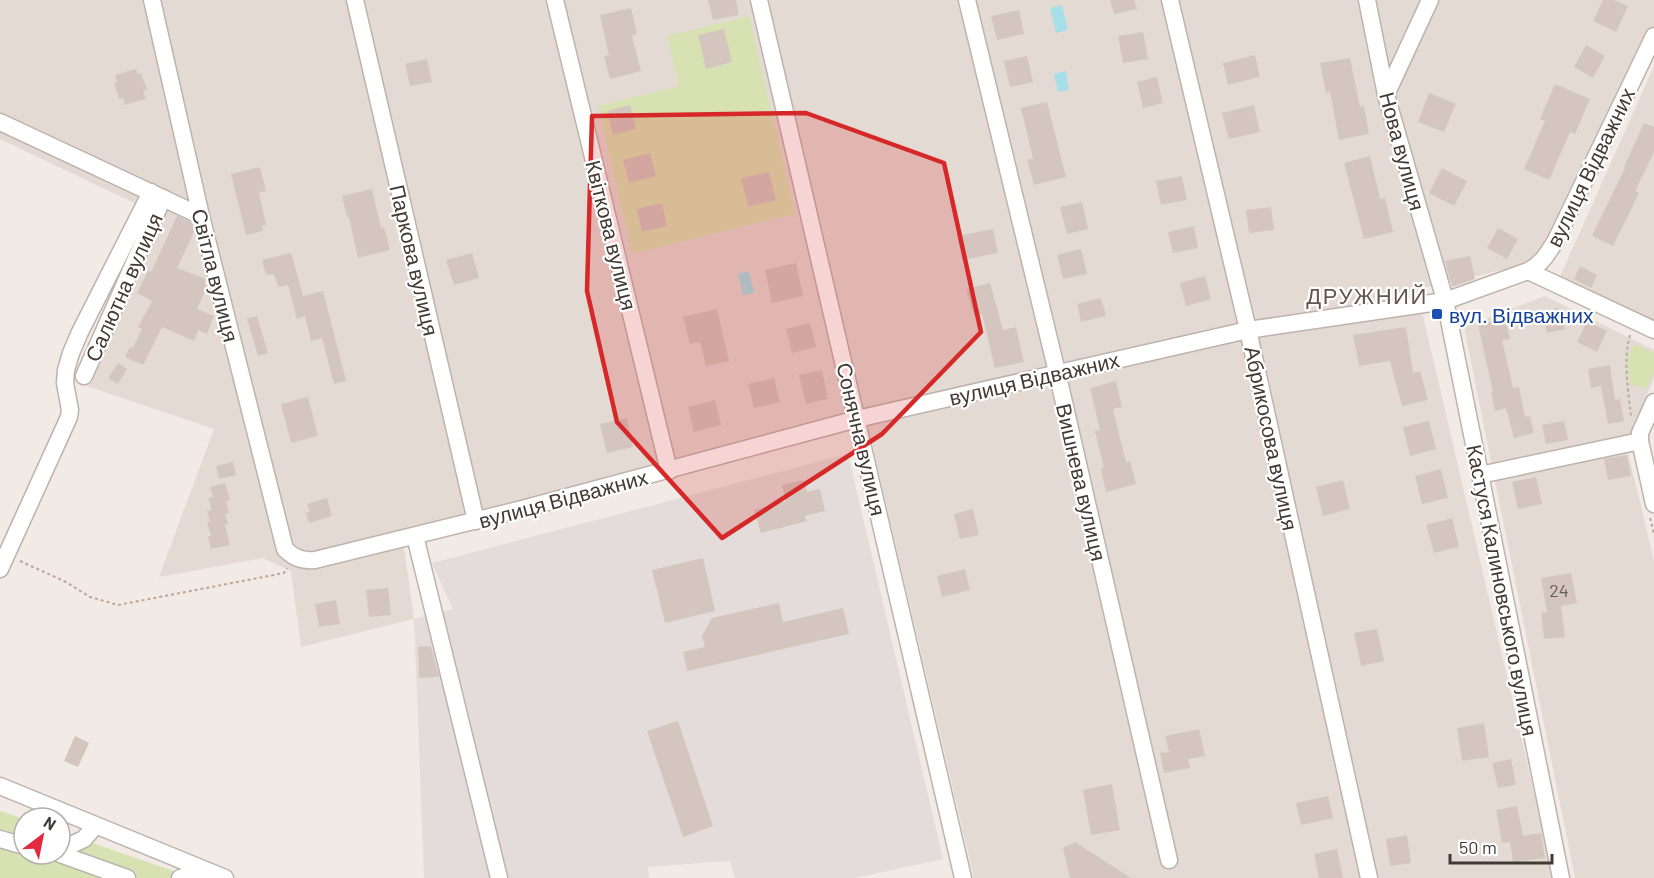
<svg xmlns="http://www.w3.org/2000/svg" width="1654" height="878" font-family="Barlow,sans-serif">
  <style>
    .residential { fill: #e4dad4 }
    .industrial { fill: #e3dcda }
    .green { fill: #d8e1b2 }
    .water { fill: #a7dfe8 }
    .building { fill: #d4c6bf }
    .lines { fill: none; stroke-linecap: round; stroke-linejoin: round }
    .minor-casing { stroke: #beb3ac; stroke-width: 19 }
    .path { stroke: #bba79c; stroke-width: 2; stroke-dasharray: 3 3; stroke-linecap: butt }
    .minor { stroke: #fff; stroke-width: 16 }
    .marked { fill: #d62828; fill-opacity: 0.2; stroke: #d62828; stroke-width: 4.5; stroke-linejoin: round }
    .transit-dot { fill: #1a4fb4; stroke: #fff; stroke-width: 2 }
    .labels { text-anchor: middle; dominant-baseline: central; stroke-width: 4.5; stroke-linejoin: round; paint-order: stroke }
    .number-label { font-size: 18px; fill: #665d58 }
    .street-label { font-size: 21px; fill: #423a35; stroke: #fff }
    .transit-label { font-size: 21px; fill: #164399; stroke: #fff; text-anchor: start }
    .neighbourhood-label { font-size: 22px; letter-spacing: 1.5px; fill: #64554e; stroke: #fff }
  </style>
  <rect width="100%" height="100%" fill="#f1eae5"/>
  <g class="residential">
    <polygon points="0,0 1654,0 1654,27 1551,238 1531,263 1417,290 1554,878 974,878 865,414 402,533 414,619 301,647 291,571 263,558 159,577 214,429 75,382 151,211 0,139"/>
    <polygon points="1654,66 1654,320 1560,277"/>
    <polygon points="1545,296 1654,350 1654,378 1626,444 1654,561 1654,878 1575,878 1464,327"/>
  </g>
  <polygon class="industrial" points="848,454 943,859 855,878 735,878 730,861 648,867 649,878 424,878 414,619 453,609 432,563"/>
  <g class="green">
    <polygon points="749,16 795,214 632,254 598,106 679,86 667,36"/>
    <polygon points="1634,344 1654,353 1654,371 1647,388 1630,385 1627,358"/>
    <polygon points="0,811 24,819 24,854 60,854 60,832 194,878 0,878"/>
  </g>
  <g class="water">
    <polygon points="1062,5 1068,30 1056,33 1050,8"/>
    <polygon points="1066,71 1069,90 1058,92 1054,74"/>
    <polygon points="749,271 754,293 743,295 738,274"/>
  </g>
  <g class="building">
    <polygon points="708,0 736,0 739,15 713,20"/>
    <polygon points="1110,0 1134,0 1137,9 1114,14"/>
    <polygon points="1603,0 1614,0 1628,6 1616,32 1593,21"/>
    <polygon points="631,8 637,34 632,36 641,71 610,79 604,56 609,55 600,15"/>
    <polygon points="1019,10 1024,34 997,40 991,16"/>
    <polygon points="724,29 732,62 706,69 698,35"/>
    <polygon points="1143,32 1148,59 1123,63 1118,36"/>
    <polygon points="1586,45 1605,56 1593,78 1574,67"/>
    <polygon points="1255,55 1260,77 1228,85 1223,63"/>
    <polygon points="1027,56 1033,82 1010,87 1004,61"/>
    <polygon points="1350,58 1360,107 1364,106 1369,134 1339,140 1330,92 1326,93 1320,63"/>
    <polygon points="427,59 432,82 410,86 405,64"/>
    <polygon points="136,69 138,74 141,73 147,90 143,91 146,99 125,105 123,98 119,99 114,83 117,82 115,75"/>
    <polygon points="1157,77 1163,103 1143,108 1137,82"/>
    <polygon points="1555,84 1590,99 1575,134 1570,132 1549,180 1524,169 1545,121 1540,119"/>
    <polygon points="1429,93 1456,104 1444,132 1418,122"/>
    <polygon points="1047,102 1066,177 1034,185 1027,160 1033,158 1021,108"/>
    <polygon points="630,105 636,129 613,135 607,111"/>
    <polygon points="1254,105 1260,132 1229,139 1222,113"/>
    <polygon points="1644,123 1654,127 1654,152 1635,191 1639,193 1613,246 1592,236 1625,168 1624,167"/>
    <polygon points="650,153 656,176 629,183 623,160"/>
    <polygon points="1370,156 1380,199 1385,198 1393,232 1364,239 1344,163"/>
    <polygon points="260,167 266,191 259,193 266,225 262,226 263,231 246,235 231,174"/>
    <polygon points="1442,168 1467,181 1454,206 1429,193"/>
    <polygon points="769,172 776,200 748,207 741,178"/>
    <polygon points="1182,176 1187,200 1161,205 1156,181"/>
    <polygon points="372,189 381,228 384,227 390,250 358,258 349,217 347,217 342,196"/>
    <polygon points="1082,202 1088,229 1067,234 1060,207"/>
    <polygon points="662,203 667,226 642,232 637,209"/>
    <polygon points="1271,207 1274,230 1249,233 1246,210"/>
    <polygon points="177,216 192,223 194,232 177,268 206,279 204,284 207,286 197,309 214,316 207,334 198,330 194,341 162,327 143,365 125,357 130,347 133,348 142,329 138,327 152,301 137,293 148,271 151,272"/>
    <polygon points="1194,226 1198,248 1173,253 1168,232"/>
    <polygon points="1498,228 1518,239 1507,259 1487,248"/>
    <polygon points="993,229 998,253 962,260 957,236"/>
    <polygon points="1081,249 1087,274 1063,279 1057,255"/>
    <polygon points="291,253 303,296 323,291 346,381 334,384 322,338 311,341 305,316 297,319 288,285 278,287 274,274 266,275 262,260"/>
    <polygon points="472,253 479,278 454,285 446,260"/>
    <polygon points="1470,256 1475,279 1452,287 1445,261"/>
    <polygon points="796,263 803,296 772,303 765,270"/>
    <polygon points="1580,266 1597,275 1591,288 1574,279"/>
    <polygon points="1205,276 1211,299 1186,306 1180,283"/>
    <polygon points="990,283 1003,330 1016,327 1024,362 995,368 982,314 974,316 966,289"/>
    <polygon points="1101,298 1106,316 1081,322 1077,304"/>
    <polygon points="1559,308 1565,329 1547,333 1542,312"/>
    <polygon points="717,309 729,361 706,366 700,342 690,344 683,317"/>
    <polygon points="257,316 268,353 258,356 247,319"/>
    <polygon points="1505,318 1510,339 1502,340 1513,388 1519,387 1525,417 1530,416 1534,433 1514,438 1506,408 1495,411 1491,392 1493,392 1478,325"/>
    <polygon points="1587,321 1607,331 1597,352 1577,342"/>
    <polygon points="810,323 816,347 792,353 786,329"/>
    <polygon points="1406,327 1413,373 1420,371 1428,400 1402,406 1390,361 1359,366 1353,335"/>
    <polygon points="118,363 127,369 118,384 108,378"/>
    <polygon points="1610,365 1615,400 1620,399 1624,421 1608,424 1601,386 1591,388 1588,369"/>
    <polygon points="822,370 828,399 806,404 799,375"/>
    <polygon points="774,378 780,402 754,408 748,384"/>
    <polygon points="1116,381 1122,407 1113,409 1126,463 1130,461 1136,484 1106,492 1101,469 1104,468 1095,431 1100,430 1090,388"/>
    <polygon points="308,397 318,436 291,443 281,404"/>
    <polygon points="715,400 721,425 694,432 688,407"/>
    <polygon points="627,418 633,447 607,453 600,424"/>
    <polygon points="1429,421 1436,449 1410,456 1403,427"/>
    <polygon points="1564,421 1568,440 1546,444 1542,425"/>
    <polygon points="1627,455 1631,476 1608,480 1604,459"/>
    <polygon points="233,462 236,475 219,479 216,466"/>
    <polygon points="1441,469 1448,498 1422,504 1415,476"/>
    <polygon points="1536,477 1542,504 1518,509 1512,482"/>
    <polygon points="804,480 807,492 820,489 825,511 805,516 807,521 761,533 754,510 786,501 782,485"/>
    <polygon points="1343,480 1350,509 1323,516 1316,487"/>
    <polygon points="225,483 230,500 226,501 229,513 225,514 228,524 225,525 230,545 211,549 208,536 211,536 207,522 210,522 207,511 212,510 208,498 213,497 210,487"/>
    <polygon points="327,498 332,516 309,523 306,513 310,512 307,504"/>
    <polygon points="973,509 979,535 960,539 954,514"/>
    <polygon points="1452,518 1459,547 1434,553 1426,525"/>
    <polygon points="703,558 715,611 665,623 652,570"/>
    <polygon points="965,569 970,590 942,597 937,576"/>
    <polygon points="1571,573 1577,603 1561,606 1565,637 1544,639 1541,613 1547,612 1541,578"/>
    <polygon points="388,588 391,615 369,617 366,590"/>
    <polygon points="336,600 340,624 319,627 315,604"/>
    <polygon points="779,603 783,622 843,608 849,634 687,671 683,652 705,647 702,636 712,618"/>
    <polygon points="1377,629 1384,661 1361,666 1354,633"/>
    <polygon points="431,646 439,677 419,678 418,647"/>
    <polygon points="678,721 713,826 683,837 647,731"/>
    <polygon points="1484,723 1489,757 1462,761 1457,728"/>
    <polygon points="1199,729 1205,756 1188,759 1190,768 1164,773 1160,753 1169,752 1165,736"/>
    <polygon points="75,736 89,743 78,767 64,761"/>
    <polygon points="1511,759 1516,785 1498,788 1492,763"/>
    <polygon points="1112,784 1120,830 1091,835 1083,790"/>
    <polygon points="1328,796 1333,818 1301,825 1296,803"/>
    <polygon points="1517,806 1523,836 1541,833 1545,858 1513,862 1510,842 1502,843 1496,810"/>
    <polygon points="1407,835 1411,863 1390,866 1386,839"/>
    <polygon points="1075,842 1131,878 1070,878 1063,848"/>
    <polygon points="1337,849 1343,878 1319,878 1314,854"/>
  </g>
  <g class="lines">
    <g class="minor-casing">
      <g id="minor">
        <path d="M152,0L201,216L285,549C294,558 302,561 315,560L522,509L857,419L1248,330L1445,301L1528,271C1542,264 1548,253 1556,240L1654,36"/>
        <polyline points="355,0 476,521"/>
        <polyline points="555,0 669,471"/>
        <polyline points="759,0 963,878"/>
        <polyline points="967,0 1057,372 1169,860"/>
        <polyline points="1170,0 1248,330 1369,878"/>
        <polyline points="1367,0 1386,95 1445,300 1561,878"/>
        <polyline points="1386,95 1430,0"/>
        <polyline points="0,122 201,216"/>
        <polyline points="1528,271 1654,330"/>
        <polyline points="84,376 163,198"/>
        <polyline points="1654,402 1640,433 1640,441 1654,504"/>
        <polyline points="1480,475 1640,441"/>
        <polyline points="415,536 499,878"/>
        <polyline points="0,569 69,417 70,410 65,383 66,370 71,353 80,332 151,192"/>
        <polyline points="0,786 225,878"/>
        <polyline points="0,839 24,846"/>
        <polyline points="60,850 84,839 95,826"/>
        <polyline points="60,854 127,878"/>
        <polyline points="180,878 204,871"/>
      </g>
    </g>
    <g class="path">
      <path d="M1630,335C1623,361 1628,389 1631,416"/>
      <polyline points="1650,518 1654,534"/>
      <polyline points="20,561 66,582 90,597 118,605 284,573 287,568"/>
    </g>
    <use href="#minor" class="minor"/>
  </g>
  <path class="marked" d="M806,113L944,163L981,332L882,434L722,538L617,422L587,291L592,116Z"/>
  <rect class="transit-dot" x="1431" y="308" width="12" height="12" rx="3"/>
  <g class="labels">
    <g class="number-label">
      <text x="1559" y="590">24</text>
    </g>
    <g class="street-label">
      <text transform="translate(1403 151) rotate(75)">Нова вулиця</text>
      <text transform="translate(1590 167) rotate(-64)">вулиця Відважних</text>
      <text transform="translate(612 235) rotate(76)">Квіткова вулиця</text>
      <text transform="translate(415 260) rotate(77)">Паркова вулиця</text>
      <text transform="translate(216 275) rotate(76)">Світла вулиця</text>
      <text transform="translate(123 287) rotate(-66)">Салютна вулиця</text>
      <text transform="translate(1034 378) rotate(-13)">вулиця Відважних</text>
      <text transform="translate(1272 438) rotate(78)">Абрикосова вулиця</text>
      <text transform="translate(862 439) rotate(77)">Сонячна вулиця</text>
      <text transform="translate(1082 482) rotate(77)">Вишнева вулиця</text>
      <text transform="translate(563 498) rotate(-15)">вулиця Відважних</text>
      <text transform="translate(1503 590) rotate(79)">Кастуся Калиновського вулиця</text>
    </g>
    <g class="transit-label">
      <text x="1449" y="314">вул. Відважних</text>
    </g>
    <g class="neighbourhood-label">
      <text x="1367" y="295">ДРУЖНИЙ</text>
    </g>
  </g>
  <g transform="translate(42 836) rotate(32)"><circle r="28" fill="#ffffff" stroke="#b3b0ae" stroke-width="1.5"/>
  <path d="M0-4.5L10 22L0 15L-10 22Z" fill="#e3293f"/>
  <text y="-9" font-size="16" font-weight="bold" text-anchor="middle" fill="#423a35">N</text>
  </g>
  <path d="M1450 854v9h102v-9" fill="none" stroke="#423a35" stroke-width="3"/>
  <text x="1459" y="854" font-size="18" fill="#423a35" stroke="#ffffff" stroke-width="4.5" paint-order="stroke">50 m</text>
</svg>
